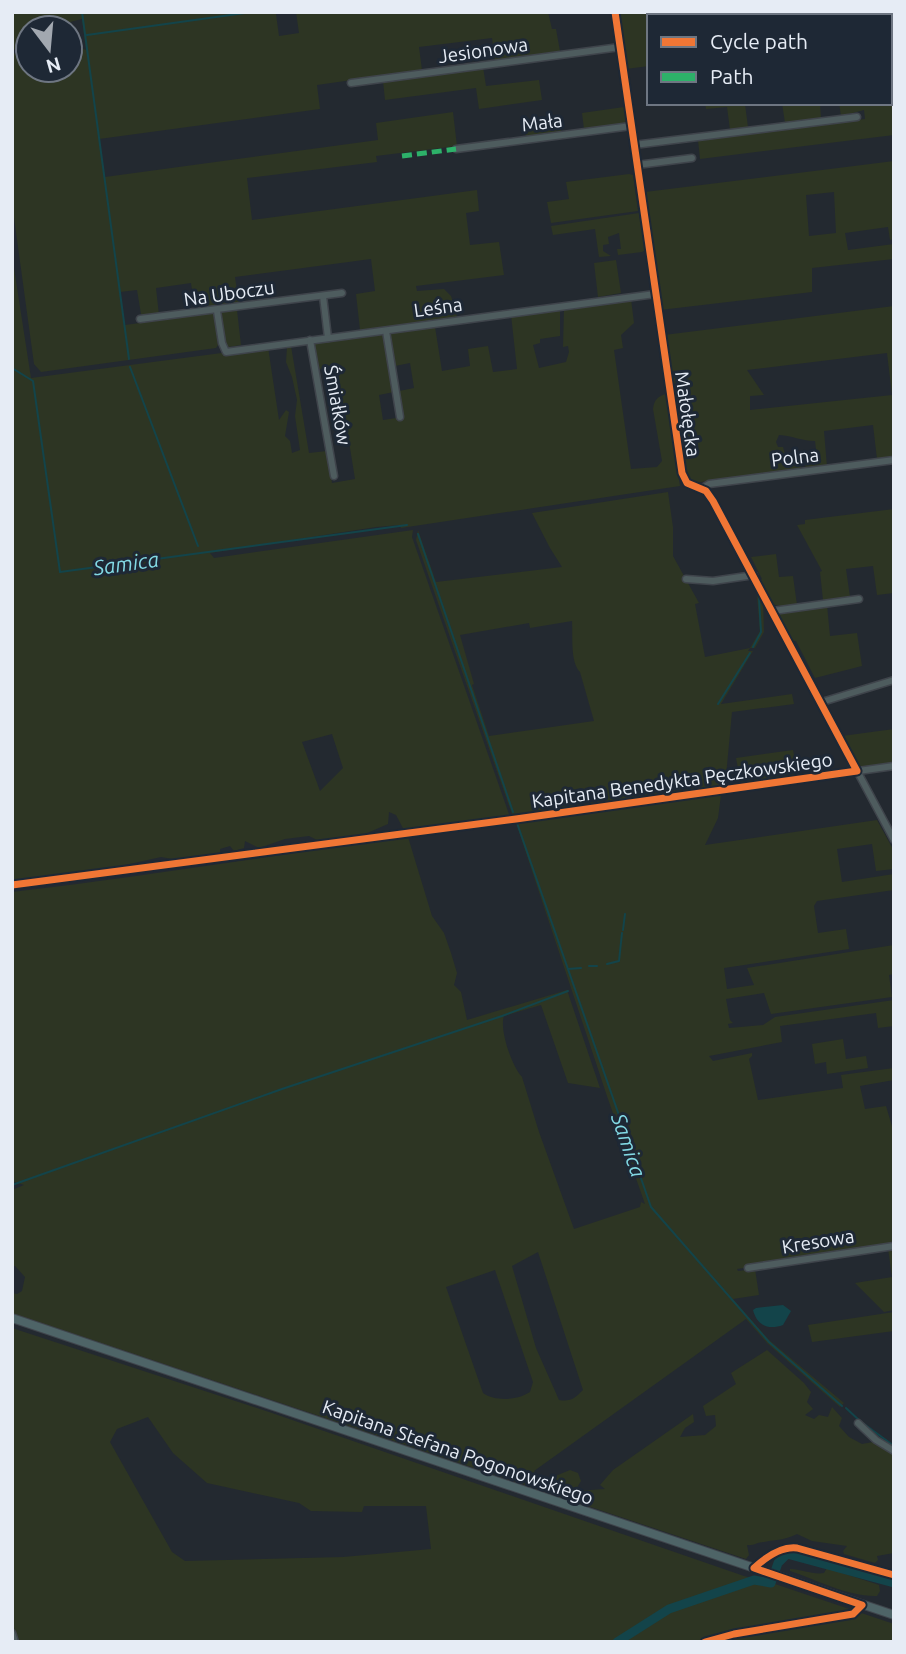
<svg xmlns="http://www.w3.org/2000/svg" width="906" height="1654" font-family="Ubuntu,sans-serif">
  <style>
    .green { fill: #2d3523; fill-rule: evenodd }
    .water { fill: #13444a }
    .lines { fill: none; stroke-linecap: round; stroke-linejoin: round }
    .stream { stroke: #13444a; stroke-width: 2 }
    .river { stroke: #13444a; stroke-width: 9 }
    .minor-casing { stroke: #3f444b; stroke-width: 9 }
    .major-casing { stroke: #3f444b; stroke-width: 10 }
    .minor { stroke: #4e5c5e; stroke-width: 6 }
    .major { stroke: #4e6467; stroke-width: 8 }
    .quiet { stroke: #2db169; stroke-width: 5; stroke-dasharray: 10 5; stroke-linecap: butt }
    .cycleway-casing { stroke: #1e2835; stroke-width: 11 }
    .cycleway { stroke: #f07635; stroke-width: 7 }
    .labels { text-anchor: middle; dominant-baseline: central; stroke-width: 6; stroke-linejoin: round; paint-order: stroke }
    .street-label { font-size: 19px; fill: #e6ecf5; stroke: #1e2835 }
    .water-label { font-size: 21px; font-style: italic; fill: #82d9e4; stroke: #1e2835 }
  </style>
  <rect width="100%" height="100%" fill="#232930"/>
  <g class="green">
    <polygon points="12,12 273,12 276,14 279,36 299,33 296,12 548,12 552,29 556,29 560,51 495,60 492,38 419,47 422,70 317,85 320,109 99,139 105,177 378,140 376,123 453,112 457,146 376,156 377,162 247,178 252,220 477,190 479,211 466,213 470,245 499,242 504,275 416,286 417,291 444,289 451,296 457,315 455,319 360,330 356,294 375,291 371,259 235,277 239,304 195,310 191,283 156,288 159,315 144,317 141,314 137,290 120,292 125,325 214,313 218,345 216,348 41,372 34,364 12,203 12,54 28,51 28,70 70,70 70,42 78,41 80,47 86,50 82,19 66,23 66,28 28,28 28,46 12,50"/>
    <polygon points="618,12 663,12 663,14 679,12 894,12 894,135 700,159 698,140 865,119 864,110 841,116 839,103 890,103 890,16 649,16 649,66 626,69"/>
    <polygon points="483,67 486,86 539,80 542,100 479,109 476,88 385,100 383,81"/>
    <polygon points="705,103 752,103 745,104 748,127 730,130 727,107 706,109"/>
    <polygon points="782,103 820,103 821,118 785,123"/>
    <polygon points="624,107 626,124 584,129 582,113"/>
    <polygon points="545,117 547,123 560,121 561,132 526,137 524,121"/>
    <path d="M894,161V239L890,240L888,227L845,233L848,250L894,244V259L812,268V292L660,310L645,192ZM834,192L836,233L809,236L806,195Z"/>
    <polygon points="629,174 633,175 638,211 551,223 547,202 569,199 566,182"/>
    <polygon points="639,213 645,250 642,252 618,255 617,249 621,249 619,233 608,237 609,244 603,245 603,251 611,256 599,257 595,229 553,235 551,226"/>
    <path d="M12,255L31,378L268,347L279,420L286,410L289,412L285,436L290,441L292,453L300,450L295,416L297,400L292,377L286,362L287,347L291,346L309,453L327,451L332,483L355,479L337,367L319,369L314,343L382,334L385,336L394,392L379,395L383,420L403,417L399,391L414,388L410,363L395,366L390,336L392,333L435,327L442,371L470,366L468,349L488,346L493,372L517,369L511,315L560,308V336L540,339V343L533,345L539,368L566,362L569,352L568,346L563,347L564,308L631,299L634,323L621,335L623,348L614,350L631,469L657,467L662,461L653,409C654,400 658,396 666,394L680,486L401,528L400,525L376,527L210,553L214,558L413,530L412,537L510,817L405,832L396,815L389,812L388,824L365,834L319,841L309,836L285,839L259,848L245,841L244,848L234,851L230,846L220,849V854L178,860L161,857L116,867L12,881ZM332,734L343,768L320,791L302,742Z"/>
    <polygon points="616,260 621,293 598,297 594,263"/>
    <path d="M894,306V457L877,459L873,425L824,431L827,467L806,470L804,453L816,449L815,441C802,441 793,436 779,435L776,442L778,447H783L785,454L800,453L801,470L701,482C692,482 689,481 684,473L664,335ZM887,353L892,395L750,410V396L764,395L747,370Z"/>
    <polygon points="237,310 241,345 229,347 225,344 221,312"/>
    <path d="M668,492L673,527V556L699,603L695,604L705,657L750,648L760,631L757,596L761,595L763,599L764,632L755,648H750L748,651H753L721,704L792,694L794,704L732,712L725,787L513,817L416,540L418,530L436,582L562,567L550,548L532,513ZM572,621C573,636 570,662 580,672L594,721L489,736L472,685L474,684L460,635L529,623L530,628Z"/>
    <polygon points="894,509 894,593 877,595 873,566 846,569 850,597 823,600 820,572 822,571 797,525 805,524 805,520"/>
    <path d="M776,554L779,577L793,576L797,605C767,609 772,604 759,580L762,579L751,557Z"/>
    <polygon points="827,605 830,636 857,633 862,666 815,678 796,641 792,641 779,617 781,611"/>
    <polygon points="894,729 894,763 858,767 842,736"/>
    <polygon points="793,750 798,777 741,785 736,758"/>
    <path d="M721,795L718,818L705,845L877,820L894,851V869L876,871L872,844L837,849L842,882L894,874V890L817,901L814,906L818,933L846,929L849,949L724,968L727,989L754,985L747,968L894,945V974L889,975L892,997L771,1014L764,993L726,999L730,1020L733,1023L728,1024L729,1028L763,1025L775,1017L894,1000V1026L878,1028L876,1013L780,1026L782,1042L709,1056L713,1061L752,1053V1056L749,1059L758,1100L843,1088L841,1075L894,1068V1080L860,1086L865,1109L886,1106L894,1133V1244L737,1269L738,1271L755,1269L759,1295L733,1299L769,1340L844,1403L840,1407L767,1343L746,1319L534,1471L540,1479L553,1477L570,1470L578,1473L581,1481L575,1491L605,1489L600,1485L613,1470L693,1414L694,1422L685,1428L680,1437L705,1435L716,1426L715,1415L706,1416L703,1406L736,1384L731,1373L767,1350L804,1383L811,1392L807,1402L813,1409L805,1415L814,1419L819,1415L828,1417L832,1407L842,1418L839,1426L849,1437L862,1444L873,1442L894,1453V1553L877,1556L878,1560L875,1563L844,1554L843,1551L847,1546L812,1541L797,1534C782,1541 779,1539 764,1542C757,1542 754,1546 747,1545L749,1555L746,1559L12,1313V1293L17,1294L22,1291L25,1277L15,1266H12V1190L24,1185L12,1181V892C145,876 276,855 408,837L432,916L444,933L451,953L457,973L454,985L461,992L467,1020L567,990L600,1088L568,1083L541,1005L504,1016C499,1029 512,1067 522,1077L539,1132L574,1229L640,1207L641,1202L645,1204L608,1099L516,823ZM538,1252L583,1390C575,1398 571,1402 559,1400L536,1348L512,1266ZM495,1270L533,1382L530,1392C518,1400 496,1402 483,1393L446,1287Z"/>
    <polygon points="843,1039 846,1059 866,1056 868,1068 827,1074 826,1062 815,1064 812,1044"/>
    <polygon points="894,1247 894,1310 884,1312 855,1283 892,1277 888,1248"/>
    <polygon points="894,1312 894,1331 812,1342 808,1325"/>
    <path d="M12,1328L269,1412L744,1576L772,1583L894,1624V1642H20L12,1624ZM148,1417L173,1453L207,1483L299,1503L311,1511L362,1512L364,1506H426L431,1549L343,1557L185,1561L172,1552L110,1442L117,1429Z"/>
    <path d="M827,1568L879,1585L880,1591L877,1596C849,1597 817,1580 790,1571V1569C801,1569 813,1575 824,1573Z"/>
  </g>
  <path class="water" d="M783,1305L791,1311L783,1325C769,1330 757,1326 753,1310L756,1308Z"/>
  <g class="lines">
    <g class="stream">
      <polyline points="82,12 129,359"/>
      <polyline points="87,35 252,12"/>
      <polyline points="130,367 198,546"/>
      <polyline points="12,368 33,381 60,572 407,525"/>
      <polyline points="418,534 513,812"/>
      <polyline points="753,647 761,632 759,598"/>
      <polyline points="718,704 750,653"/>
      <polyline points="517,823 651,1207 769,1342 842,1406"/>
      <polyline points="623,930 625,914"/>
      <polyline points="607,964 619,961 622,933"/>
      <polyline points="589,966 597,966"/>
      <polyline points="568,969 581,968"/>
      <polyline points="12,1185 282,1089 502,1016 568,991"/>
      <polyline points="846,1408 861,1422"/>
      <polyline points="864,1424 894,1446"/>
    </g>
    <polyline class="river" points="617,1642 669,1609 754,1580 771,1583 778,1563 787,1554 894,1583"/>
    <g class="minor-casing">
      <g id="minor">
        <polyline points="615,12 682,473 687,483 706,491 713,501 894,840"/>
        <polyline points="351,83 620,47"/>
        <polyline points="634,145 857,117"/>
        <polyline points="456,149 631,126"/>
        <polyline points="637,165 692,158"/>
        <polyline points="323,296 328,338"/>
        <polyline points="217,311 222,343 226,352 655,294"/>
        <polyline points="140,319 342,293"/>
        <polyline points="386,331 400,417"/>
        <polyline points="310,340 334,476"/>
        <polyline points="701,489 709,484 894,460"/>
        <polyline points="686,579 713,581 754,575"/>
        <polyline points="773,611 859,599"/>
        <polyline points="822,702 894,680"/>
        <polyline points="516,819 894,766"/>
        <polyline points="748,1268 894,1246"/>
        <polyline points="858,1423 876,1440 894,1451"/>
        <polyline points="12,1633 15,1642"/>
      </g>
    </g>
    <g class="major-casing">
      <polyline id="major" points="12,1318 894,1615"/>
    </g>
    <use href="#minor" class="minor"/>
    <use href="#major" class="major"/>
    <polyline class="quiet" points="402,156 456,149"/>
    <g class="cycleway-casing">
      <g id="cycleway">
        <polyline points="12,885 516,819 857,771 713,501 706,491 687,483 682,473 615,12"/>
        <path d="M705,1642L734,1634L853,1614L862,1605L754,1568C766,1557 781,1546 797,1548L894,1575"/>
      </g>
    </g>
    <use href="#cycleway" class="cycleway"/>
  </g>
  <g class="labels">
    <g class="street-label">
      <text transform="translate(483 50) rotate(-8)">Jesionowa</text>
      <text transform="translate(542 122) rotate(-7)">Mała</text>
      <text transform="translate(229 293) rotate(-8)">Na Uboczu</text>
      <text transform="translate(438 307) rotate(-8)">Leśna</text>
      <text transform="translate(338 405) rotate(80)">Śmiałków</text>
      <text transform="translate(688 414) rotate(82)">Małołęcka</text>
      <text transform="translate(795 457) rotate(-7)">Polna</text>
      <text transform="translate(682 780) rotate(-8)">Kapitana Benedykta Pęczkowskiego</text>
      <text transform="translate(818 1241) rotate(-9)">Kresowa</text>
      <text transform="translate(458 1452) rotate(19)">Kapitana Stefana Pogonowskiego</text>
    </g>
    <g class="water-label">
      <text transform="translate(126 563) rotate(-8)">Samica</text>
      <text transform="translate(629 1145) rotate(71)">Samica</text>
    </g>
  </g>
  <rect width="906" height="1654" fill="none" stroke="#e6ecf5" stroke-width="28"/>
  <rect x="647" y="14" width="245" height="91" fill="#1e2835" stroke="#6e7682" stroke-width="2"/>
  <rect x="661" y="37" width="35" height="10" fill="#f07635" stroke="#6e7682" stroke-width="2"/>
  <text x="710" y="49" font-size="21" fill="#e6ecf5">Cycle path</text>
  <rect x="661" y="72" width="35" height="10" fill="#2db169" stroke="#6e7682" stroke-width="2"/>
  <text x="710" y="84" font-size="21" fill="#e6ecf5">Path</text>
  <g transform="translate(49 49) rotate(164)"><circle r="33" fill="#1e2835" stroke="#6e7682" stroke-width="2"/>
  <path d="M0-5L12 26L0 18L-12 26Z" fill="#a2a8b0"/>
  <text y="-10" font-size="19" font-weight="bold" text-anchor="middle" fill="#e6ecf5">N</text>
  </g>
</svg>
